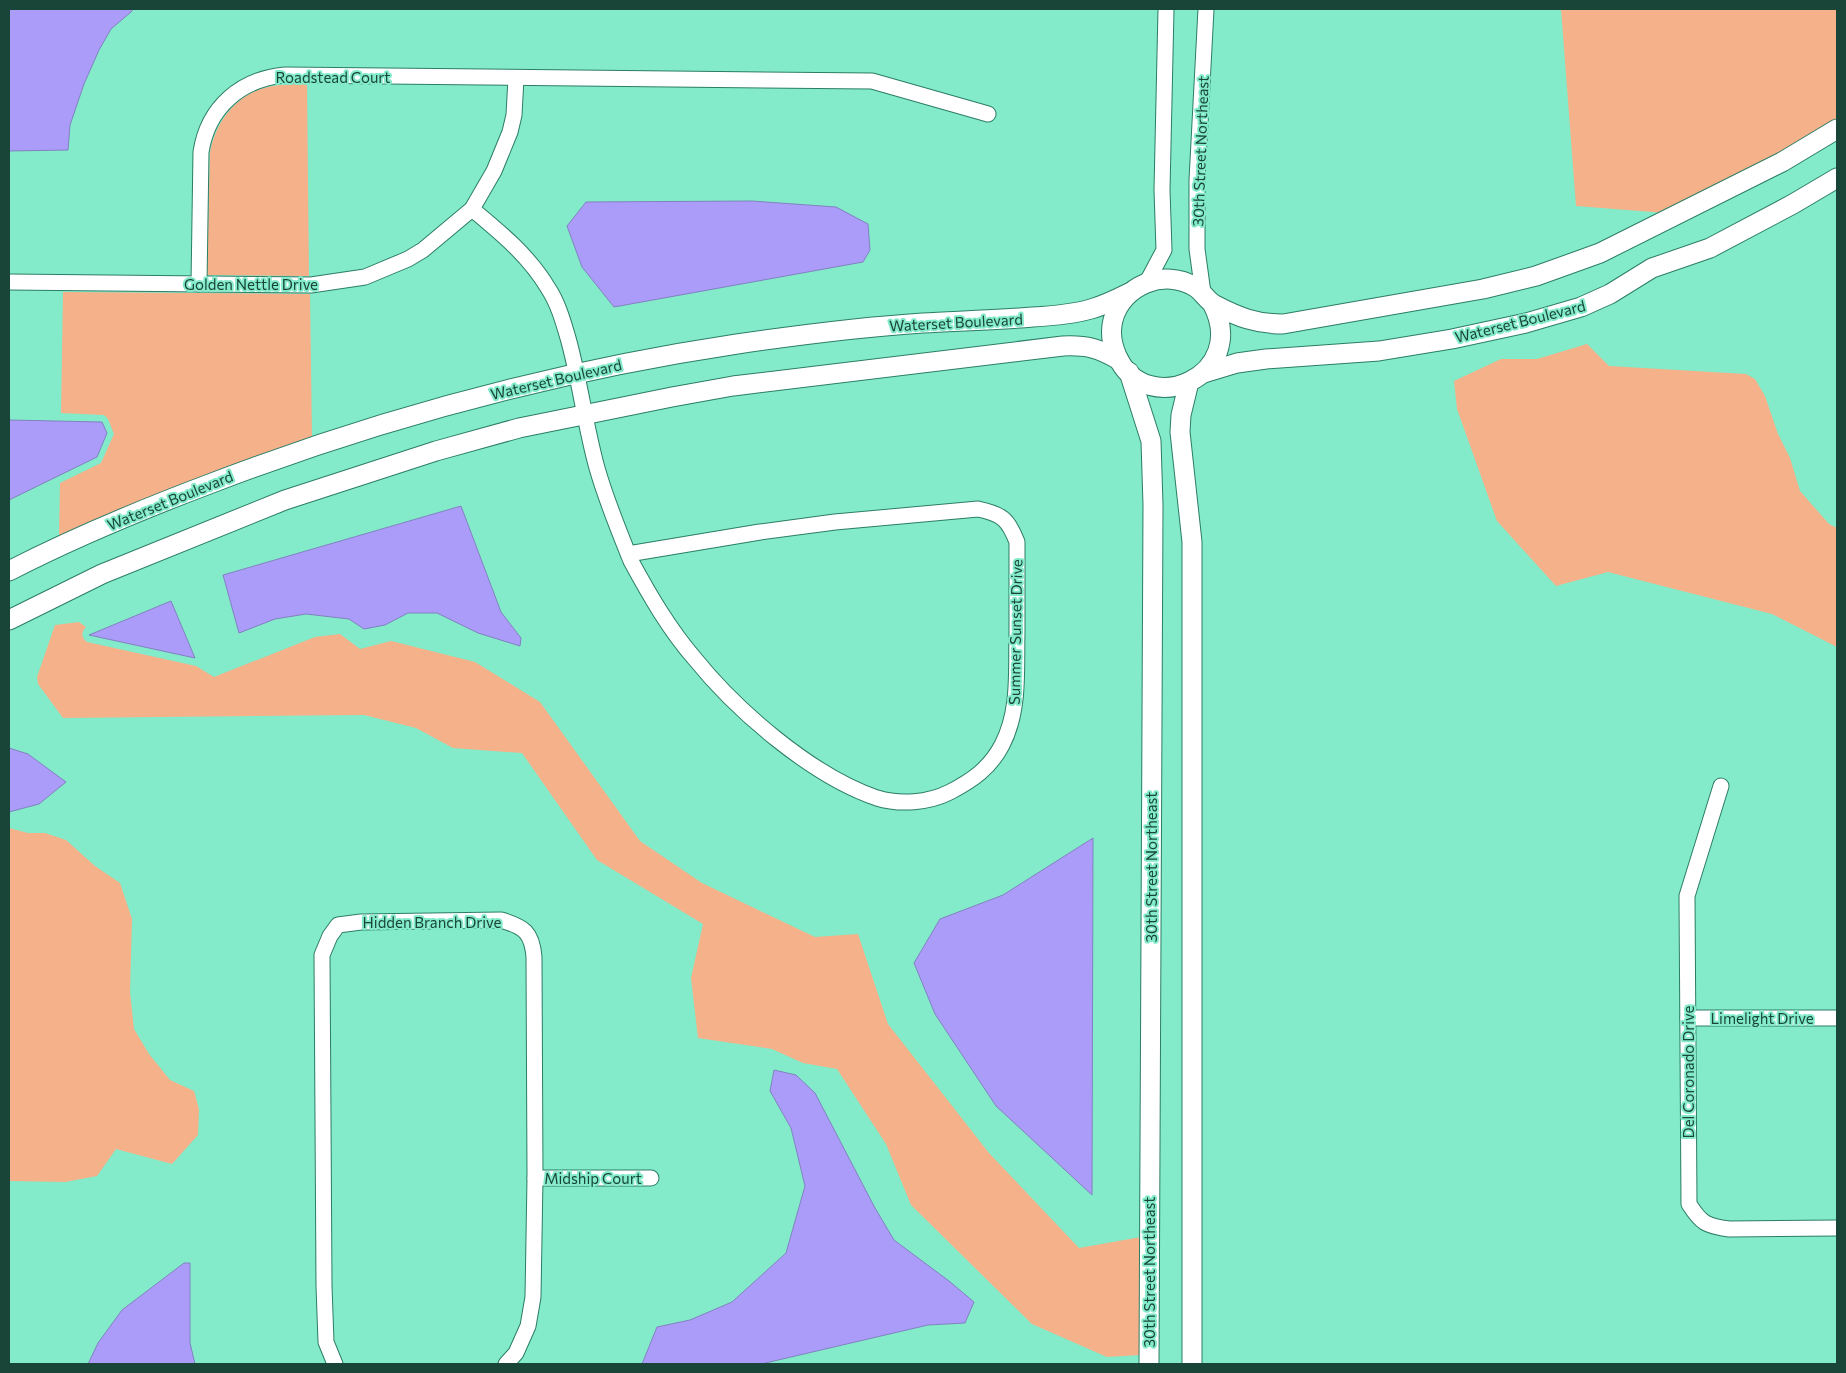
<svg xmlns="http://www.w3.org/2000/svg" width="1846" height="1373" font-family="Commissioner,sans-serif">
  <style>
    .green { fill: #f5b18a }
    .water { fill: #ac9cfa; stroke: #8082c0 }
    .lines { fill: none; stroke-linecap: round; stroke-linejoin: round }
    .minor-casing { stroke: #2c7d66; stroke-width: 17 }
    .tertiary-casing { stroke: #2c7d66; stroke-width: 21 }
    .minor { stroke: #fff; stroke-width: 15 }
    .tertiary { stroke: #fff; stroke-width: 19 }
    .labels { text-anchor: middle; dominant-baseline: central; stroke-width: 4; stroke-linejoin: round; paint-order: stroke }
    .street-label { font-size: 15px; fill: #194538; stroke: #83ebc9 }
  </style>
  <rect width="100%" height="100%" fill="#83ebc9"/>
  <g class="green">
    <polygon points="1561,9 1837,9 1837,126 1678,214 1576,206"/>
    <path d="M307,84L309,276L207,275L210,153C215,123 236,94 268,87C281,84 294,84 307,84Z"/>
    <polygon points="63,292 310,294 312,438 170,489 59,536 60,483 101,463 114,434 108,419 104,415 61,413"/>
    <polygon points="1587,344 1609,366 1746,374 1755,379 1765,396 1778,434 1790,458 1800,491 1829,524 1837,528 1837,647 1772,614 1608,572 1556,586 1497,521 1457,409 1454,381 1501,359 1537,359"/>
    <path d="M79,622L86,627C81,632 81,638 87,642L196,666L214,677L315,637L340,634L360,649L391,641L475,662L540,702L640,841L702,883L815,937L858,934L888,1024L989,1153L1079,1248L1141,1237L1140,1355L1107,1357L1032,1324L911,1205L886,1144L837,1069L803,1063L772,1049L698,1038L691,978L703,924L597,860L522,753L453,748L416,728L364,715L63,718L38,684L37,677L55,625Z"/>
    <polygon points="9,828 28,833 45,833 66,840 95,866 120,883 132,919 130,992 134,1029 149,1054 170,1080 194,1091 199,1109 198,1135 172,1164 116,1149 97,1176 65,1182 9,1181"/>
  </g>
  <g class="water">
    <polygon points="9,9 133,9 131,12 111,29 99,50 84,84 70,125 68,150 9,151"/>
    <polygon points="752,201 836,207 868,224 870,250 863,262 614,307 582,267 567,226 586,202"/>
    <polygon points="9,420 102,422 107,433 97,457 9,500"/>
    <polygon points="461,506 501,612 521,638 520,646 478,633 437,613 408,613 385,625 364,629 349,619 306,614 275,619 239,633 223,575"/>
    <polygon points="171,601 195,658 89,635"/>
    <polygon points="9,748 28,754 66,782 39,804 9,812"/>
    <polygon points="1093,838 1092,1195 996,1106 935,1014 914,963 940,919 1003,895"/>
    <polygon points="774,1070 796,1075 815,1093 875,1208 894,1240 949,1281 974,1302 965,1323 928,1325 761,1364 642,1364 657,1327 690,1320 732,1302 786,1253 805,1186 791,1128 770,1091"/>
    <polygon points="184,1263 190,1263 190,1343 195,1364 88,1364 98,1343 122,1310"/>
  </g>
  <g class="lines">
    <g class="minor-casing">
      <g id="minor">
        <path d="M472,209C501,233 529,256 548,288C558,303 563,321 568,338C580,381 585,425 597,468C606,500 619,531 631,561C650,596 669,629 695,659C737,711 812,776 877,798C900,805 928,803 950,792C973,780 990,768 1002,745C1020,711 1016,670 1017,633C1017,603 1017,573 1017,542C1008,519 1002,514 978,509L835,522L760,532L628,554"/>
        <polyline points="9,282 311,285 365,277 408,259 423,250 472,209 494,171 510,132 514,115 516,78"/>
        <polyline points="1147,282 1164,250 1162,190 1166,9"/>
        <path d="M199,284L201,152C208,107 241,79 285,75L872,81L988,114"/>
        <polyline points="1203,293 1197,249 1197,180 1206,9"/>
        <path d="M1721,786L1687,896L1689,1204C1701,1223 1706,1226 1729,1229L1837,1228"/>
        <polyline points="1688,1018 1837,1018"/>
        <polyline points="535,1178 651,1178"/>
        <path d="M335,1364L326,1342L324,1286L322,955L330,936L338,925L361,922L501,920C524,927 532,932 534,957L535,1178L533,1297L528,1326L516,1353L506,1364"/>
      </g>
    </g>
    <g class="tertiary-casing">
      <g id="tertiary">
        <path d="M1212,303C1251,376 1146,421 1117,356C1112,345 1110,332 1113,320C1122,285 1165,268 1195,287C1203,292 1207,301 1215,305C1238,317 1256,324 1283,324L1483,289L1536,276L1600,253L1782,162L1837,129"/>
        <polyline points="1129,372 1151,441 1153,505 1149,1364"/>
        <polyline points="1204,373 1237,363 1266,359 1379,351 1452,339 1526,323 1581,307 1610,294 1652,268 1710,248 1793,204 1837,178"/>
        <polyline points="1189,382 1181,415 1180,432 1192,542 1192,1364"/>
        <path d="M9,571C75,537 143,509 212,483C382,418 557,371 737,344C799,335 860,327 923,323C960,321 997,320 1033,317C1052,316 1073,314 1091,309C1105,305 1117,299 1129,293"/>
        <path d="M9,620L102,574L285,500L436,451L519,428L672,397L733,386L1063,346C1087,345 1098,348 1119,360"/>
      </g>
    </g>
    <use href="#minor" class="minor"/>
    <use href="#tertiary" class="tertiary"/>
  </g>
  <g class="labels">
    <g class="street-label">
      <text x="333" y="77">Roadstead Court</text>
      <text transform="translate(1200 151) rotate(-88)">30th Street Northeast</text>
      <text x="251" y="284">Golden Nettle Drive</text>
      <text transform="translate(1520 321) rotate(-14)">Waterset Boulevard</text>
      <text transform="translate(956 322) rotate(-3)">Waterset Boulevard</text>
      <text transform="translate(556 379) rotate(-13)">Waterset Boulevard</text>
      <text transform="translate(170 500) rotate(-22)">Waterset Boulevard</text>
      <text transform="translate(1015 632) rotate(-89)">Summer Sunset Drive</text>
      <text transform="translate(1151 867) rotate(-90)">30th Street Northeast</text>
      <text x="432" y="922">Hidden Branch Drive</text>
      <text x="1762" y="1018">Limelight Drive</text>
      <text transform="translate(1688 1072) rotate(-90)">Del Coronado Drive</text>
      <text x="593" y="1178">Midship Court</text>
      <text transform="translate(1149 1272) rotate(-90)">30th Street Northeast</text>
    </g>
  </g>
  <rect width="1846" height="1373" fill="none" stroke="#194538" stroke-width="20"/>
</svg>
